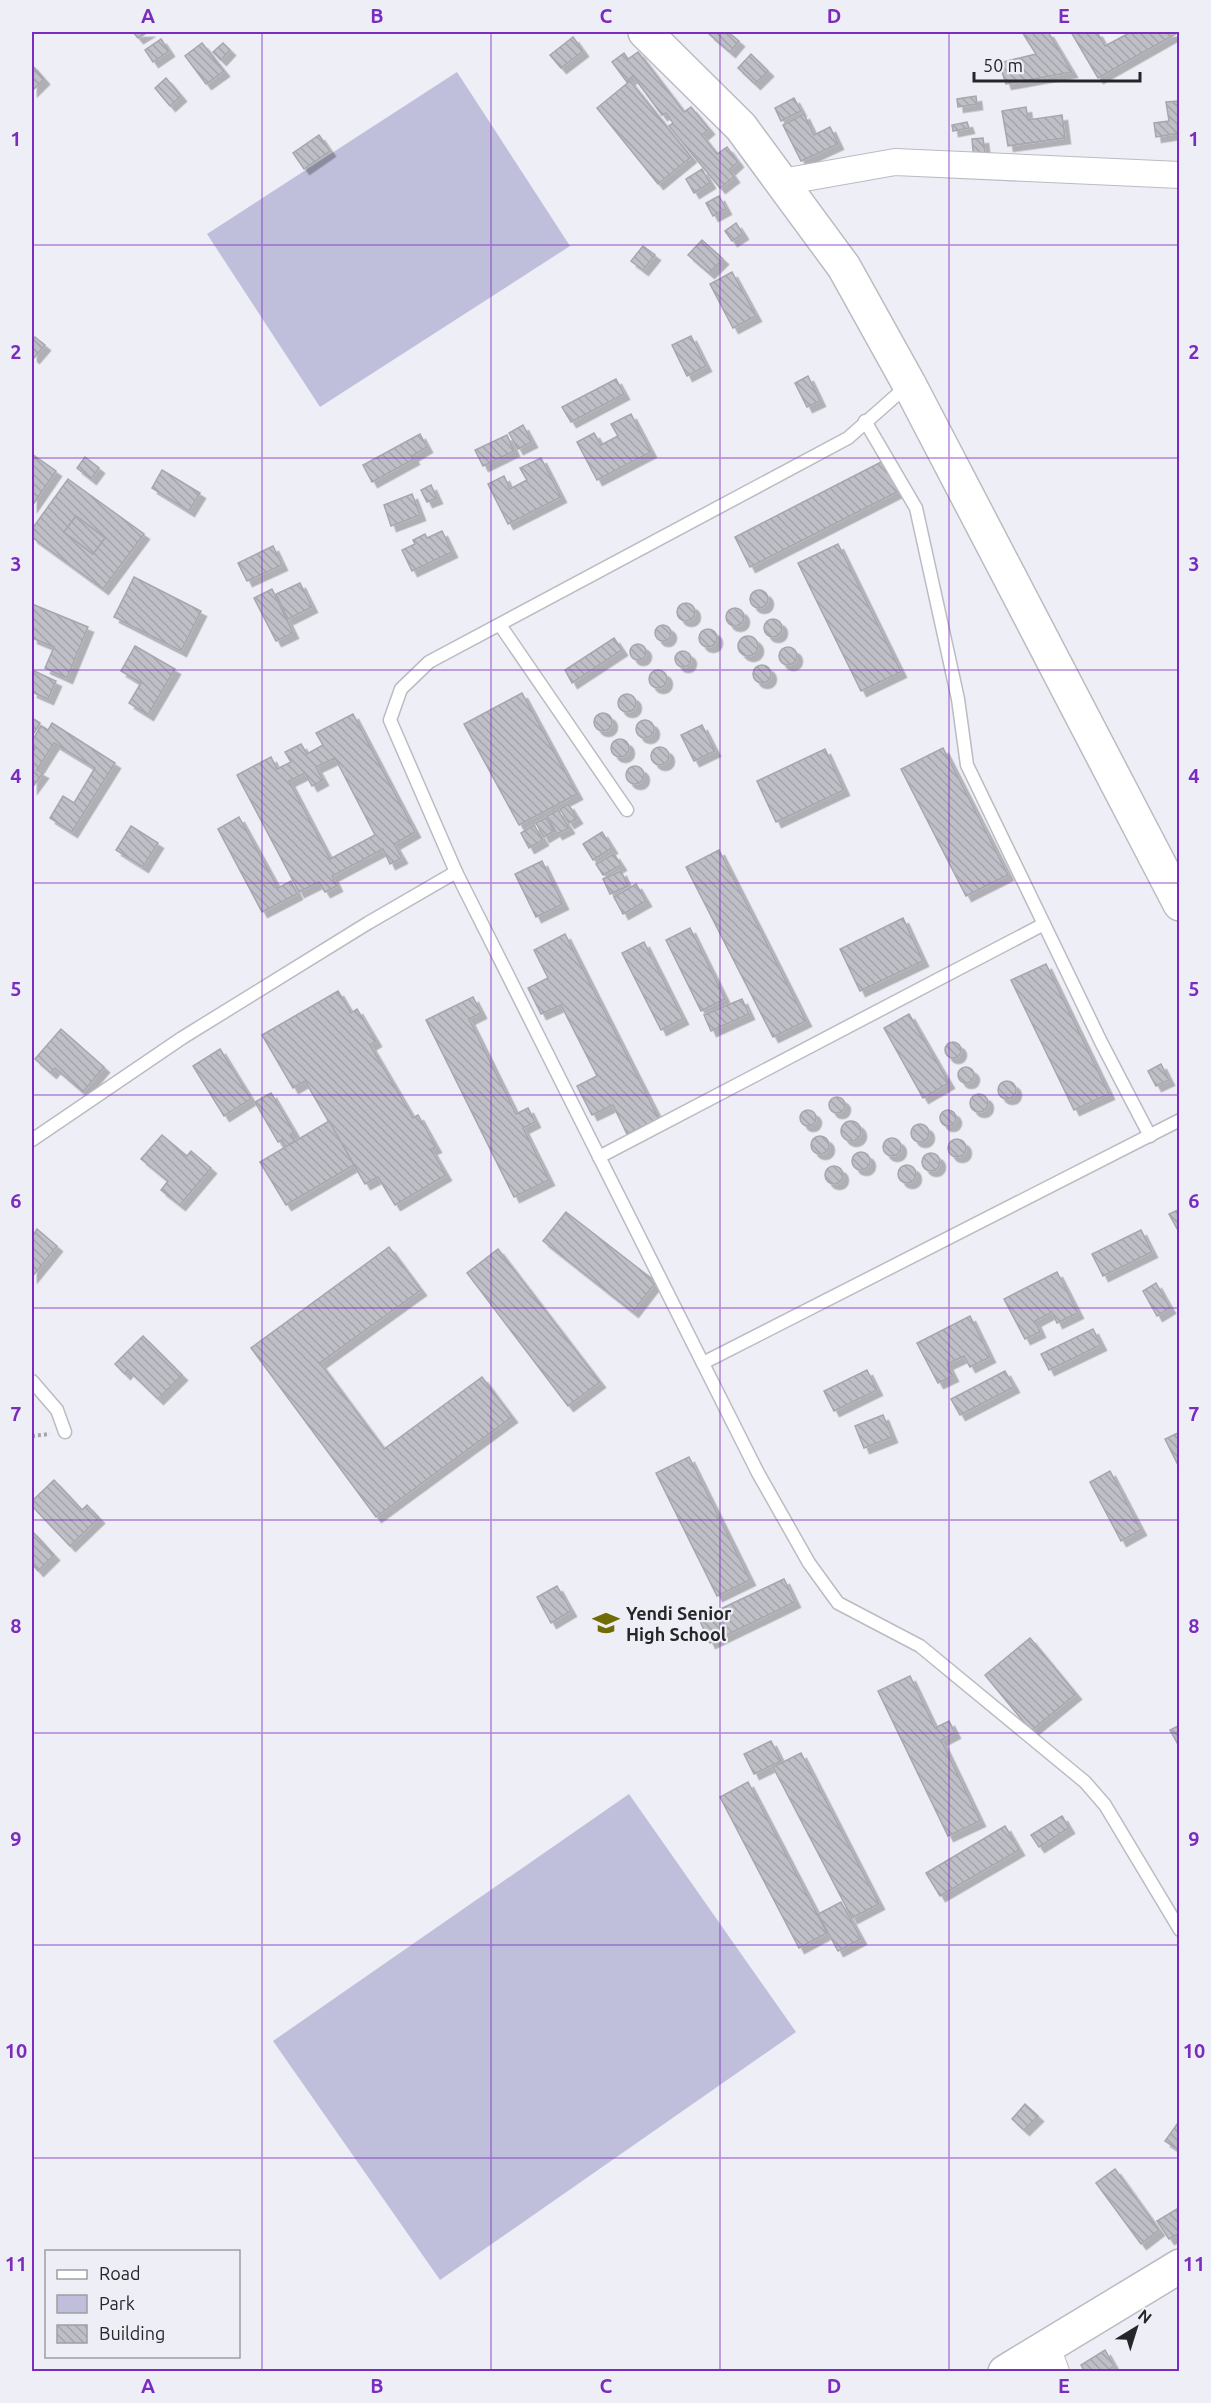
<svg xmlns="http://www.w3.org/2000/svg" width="1211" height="2403" font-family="Ubuntu,sans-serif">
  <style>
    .park { fill: #bfbfdc }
    .building { fill: url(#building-back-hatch); stroke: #a6a6ae; stroke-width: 1.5; fill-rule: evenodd; filter: url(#shadow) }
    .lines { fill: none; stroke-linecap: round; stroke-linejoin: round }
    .lane-casing { stroke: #bbbbc3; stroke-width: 15 }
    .street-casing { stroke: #bbbbc3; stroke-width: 28 }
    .secondary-casing { stroke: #bbbbc3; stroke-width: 36 }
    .path { stroke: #a5a5ac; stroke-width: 4; stroke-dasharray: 3 3; stroke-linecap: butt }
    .lane { stroke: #fff; stroke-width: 12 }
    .street { stroke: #fff; stroke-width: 26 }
    .secondary { stroke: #fff; stroke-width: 33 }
    .grid { fill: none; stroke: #7b2cbf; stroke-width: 1.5; stroke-opacity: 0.55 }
    .labels { text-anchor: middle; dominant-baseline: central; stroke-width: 4.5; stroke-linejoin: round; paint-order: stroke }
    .poi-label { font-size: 18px; font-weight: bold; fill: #262629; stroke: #eeeef6; text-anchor: start }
    .neatline { fill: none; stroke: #7b2cbf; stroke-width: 2 }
    .grid-label { font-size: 20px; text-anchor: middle; font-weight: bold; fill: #7b2cbf }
  </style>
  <defs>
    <pattern id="building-back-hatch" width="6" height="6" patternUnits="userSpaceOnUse" patternTransform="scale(1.5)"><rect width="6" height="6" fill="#bfbfc7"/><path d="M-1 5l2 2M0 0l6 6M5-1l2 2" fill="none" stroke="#a4a4ab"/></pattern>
    <filter id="shadow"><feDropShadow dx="5.5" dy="5.5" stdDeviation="0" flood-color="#0004"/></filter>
  </defs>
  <rect width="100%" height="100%" fill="#eeeef6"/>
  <g class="park">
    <polygon points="457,72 570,246 320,407 207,234"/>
    <polygon points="629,1794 796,2032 440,2280 273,2041"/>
  </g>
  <g class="building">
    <polygon points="133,32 148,32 138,38"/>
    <polygon points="712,32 728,32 739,41 730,52 709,34"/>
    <polygon points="1022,32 1048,32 1072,72 1006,84 999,63 1036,54"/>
    <polygon points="1071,32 1097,32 1105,46 1131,32 1179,32 1098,78"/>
    <polygon points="573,37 583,51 561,68 550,55"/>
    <polygon points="161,39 169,51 153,62 145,50"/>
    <polygon points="202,43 224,71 206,84 185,56"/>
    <polygon points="223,43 230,50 221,60 213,52"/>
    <polygon points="638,52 684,112 691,107 709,129 702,135 717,154 727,147 738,162 729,170 734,177 720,188 669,126 673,123 666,113 662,115 633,76 627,82 612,62 624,53 628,59"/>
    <polygon points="751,54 768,71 755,84 738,68"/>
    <polygon points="32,65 44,79 32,91"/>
    <polygon points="166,78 181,96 170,106 155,88"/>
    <polygon points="630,81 691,157 658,184 597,108"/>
    <polygon points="976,96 977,104 958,107 957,99"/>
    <polygon points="794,98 801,111 781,121 775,108"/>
    <polygon points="1178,101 1180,133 1156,137 1154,123 1169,121 1166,102"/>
    <polygon points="1026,107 1028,120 1062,115 1065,138 1008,146 1002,111"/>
    <polygon points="804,114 814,135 830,127 838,144 801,161 783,125"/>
    <polygon points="967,122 969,128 953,131 952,125"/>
    <polygon points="319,135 330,151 304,169 293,153"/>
    <polygon points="983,138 986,160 974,161 972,139"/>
    <polygon points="702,169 710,183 694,193 686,179"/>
    <polygon points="719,196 726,209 713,216 706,203"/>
    <polygon points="736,223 743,234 732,241 725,231"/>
    <polygon points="702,240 723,259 709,273 688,255"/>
    <polygon points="643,246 655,255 643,270 631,261"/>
    <polygon points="732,272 756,316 733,328 710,284"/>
    <polygon points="691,336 706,366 687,376 672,345"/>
    <polygon points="35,337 45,345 34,358 32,356 32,341"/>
    <polygon points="808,376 820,401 807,407 795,383"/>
    <polygon points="616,379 624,394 571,422 562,407"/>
    <polygon points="631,414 651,452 597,480 577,442 594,433 601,445 618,436 611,424"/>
    <polygon points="523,425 532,442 518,449 509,433"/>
    <polygon points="420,434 427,447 412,456 414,459 372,482 363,465"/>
    <polygon points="507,435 514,451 483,466 475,450"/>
    <polygon points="32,454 56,471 32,506"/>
    <polygon points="85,457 99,468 91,479 77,468"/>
    <polygon points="541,458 561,497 508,524 488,484 504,476 510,489 527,480 520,468"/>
    <polygon points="883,461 899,491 750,567 735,537"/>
    <polygon points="162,470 200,493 189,511 152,488"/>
    <path d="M68,479L144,534L103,589L32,537V529ZM76,516L105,538L93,554L64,532Z"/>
    <polygon points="431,485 437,498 427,502 421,490"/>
    <polygon points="412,494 420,515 391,526 384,505"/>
    <polygon points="76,516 105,538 93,554 64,532"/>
    <polygon points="442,531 452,552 412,571 402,550 415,544 413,540 425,534 427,538"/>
    <polygon points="838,544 901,672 861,691 798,563"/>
    <polygon points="273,546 282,565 247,581 238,563"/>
    <polygon points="134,577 201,611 181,651 114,617"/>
    <polygon points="300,583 312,607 288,619 276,594"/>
    <polygon points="272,589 293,633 276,641 254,598"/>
    <circle cx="759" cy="599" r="9"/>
    <circle cx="686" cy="612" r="9"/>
    <polygon points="32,604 88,627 67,678 45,668 54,647 32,638"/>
    <circle cx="735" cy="617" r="9"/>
    <circle cx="773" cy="628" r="9"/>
    <circle cx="663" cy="633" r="8"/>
    <circle cx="708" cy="638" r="9"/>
    <circle cx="748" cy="646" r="10"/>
    <polygon points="614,638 622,650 572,683 565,670"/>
    <circle cx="638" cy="652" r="8"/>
    <polygon points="135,646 175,669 148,715 129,703 141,683 121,671"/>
    <circle cx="788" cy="656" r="9"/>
    <circle cx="683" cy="659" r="8"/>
    <circle cx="762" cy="674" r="9"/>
    <circle cx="658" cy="679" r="9"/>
    <polygon points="32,670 56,681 48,699 32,692"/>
    <polygon points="522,693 577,794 519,825 464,724"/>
    <circle cx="627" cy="703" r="9"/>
    <circle cx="603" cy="722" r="9"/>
    <path d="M353,714L415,832L394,844L402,858L390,864L383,849L332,876L337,886L325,892L319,882L299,892L237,775L271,757L277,769L291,762L285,752L301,744L307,754L323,745L316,733ZM335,758L375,835L330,859L289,781L305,773L312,786L323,780L316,767Z"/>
    <polygon points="32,718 40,723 34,733 32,732"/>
    <circle cx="645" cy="729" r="9"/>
    <polygon points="52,723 115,763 72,832 50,818 63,796 74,803 95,768 54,743 37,770 43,773 32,788 32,754 35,748 32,745 32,741 41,726 48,730"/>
    <polygon points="702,725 715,751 694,761 681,735"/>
    <circle cx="620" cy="748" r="9"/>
    <circle cx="660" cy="756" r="9"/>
    <polygon points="943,748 1008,875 966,896 901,769"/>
    <polygon points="825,749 844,790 776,822 757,781"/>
    <circle cx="635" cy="775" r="9"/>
    <polygon points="568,804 577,818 569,823 560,809"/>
    <polygon points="558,810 569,828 557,834 547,816"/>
    <polygon points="239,817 278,888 291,881 297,894 262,912 218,829"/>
    <polygon points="546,818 554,831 544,837 536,823"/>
    <polygon points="534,825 543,840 529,848 521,833"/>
    <polygon points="131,826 158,843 143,867 116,850"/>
    <polygon points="602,832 612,848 593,860 583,844"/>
    <polygon points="719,850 806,1021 773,1037 686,867"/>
    <polygon points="614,854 621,865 603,875 596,864"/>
    <polygon points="542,861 563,904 536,917 515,874"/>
    <polygon points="621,871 628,886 610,894 603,879"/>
    <polygon points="636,884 646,901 623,914 614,897"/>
    <polygon points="903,918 923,961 860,991 840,949"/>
    <polygon points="690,928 725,999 701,1011 666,940"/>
    <polygon points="565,934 659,1119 627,1134 613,1105 592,1115 577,1086 597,1076 561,1005 541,1014 528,988 548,978 534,950"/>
    <polygon points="644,942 683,1019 661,1030 622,953"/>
    <polygon points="1046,964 1109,1094 1074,1110 1011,980"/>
    <polygon points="338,991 351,1013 357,1009 376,1041 370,1045 413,1118 418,1115 436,1147 431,1149 446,1175 395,1205 378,1177 365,1184 305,1081 293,1088 262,1035"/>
    <polygon points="473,997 481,1013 469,1019 516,1114 528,1108 535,1122 523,1128 549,1180 514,1197 426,1020"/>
    <polygon points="742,999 749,1014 711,1031 704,1015"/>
    <polygon points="909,1014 949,1083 923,1098 884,1028"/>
    <polygon points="61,1029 104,1067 83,1092 55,1068 51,1073 35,1059"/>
    <circle cx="953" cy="1050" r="8"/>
    <polygon points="220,1049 251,1099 224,1116 193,1066"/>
    <polygon points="1161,1064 1169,1080 1156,1086 1148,1071"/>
    <circle cx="966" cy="1075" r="8"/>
    <circle cx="1007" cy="1090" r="9"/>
    <polygon points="271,1093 294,1132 291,1134 295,1141 286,1147 282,1140 278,1142 255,1102"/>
    <circle cx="979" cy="1103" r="9"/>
    <circle cx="837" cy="1105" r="8"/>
    <circle cx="948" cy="1118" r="8"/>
    <circle cx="808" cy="1118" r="8"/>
    <polygon points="329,1121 354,1165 286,1205 260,1162"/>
    <circle cx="851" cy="1131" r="10"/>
    <circle cx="920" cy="1133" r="9"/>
    <polygon points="162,1135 187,1156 191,1151 211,1168 180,1205 161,1190 168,1181 141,1159"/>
    <circle cx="820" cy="1145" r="9"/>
    <circle cx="892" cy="1147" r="9"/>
    <circle cx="957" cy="1148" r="9"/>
    <circle cx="861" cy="1161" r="9"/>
    <circle cx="931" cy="1162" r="9"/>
    <circle cx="907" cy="1174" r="9"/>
    <circle cx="834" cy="1175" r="9"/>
    <polygon points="1180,1209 1180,1234 1169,1214"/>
    <polygon points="566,1212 656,1282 633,1312 543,1241"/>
    <polygon points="37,1229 57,1246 32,1277 32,1232 34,1234"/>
    <polygon points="1141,1230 1152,1252 1103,1276 1092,1254"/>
    <polygon points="389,1247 421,1290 320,1363 384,1449 482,1377 512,1417 376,1517 251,1348"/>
    <polygon points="498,1249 600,1382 568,1406 467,1273"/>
    <polygon points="1057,1272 1078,1313 1057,1323 1052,1312 1035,1321 1040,1332 1025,1339 1004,1299"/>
    <polygon points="1156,1283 1170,1308 1157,1316 1143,1291"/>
    <polygon points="970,1316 990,1357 970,1367 964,1356 947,1364 953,1376 938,1383 917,1343"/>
    <polygon points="1093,1329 1101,1345 1049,1370 1041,1354"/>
    <polygon points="143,1336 182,1375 158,1399 128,1370 125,1374 115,1364"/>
    <polygon points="867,1370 877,1390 834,1411 824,1391"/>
    <polygon points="1005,1371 1014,1387 960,1415 951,1399"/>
    <polygon points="883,1415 892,1437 864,1448 855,1426"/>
    <polygon points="1180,1432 1180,1469 1165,1439"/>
    <polygon points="689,1457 750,1580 717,1596 656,1473"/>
    <polygon points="1110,1471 1141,1530 1121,1541 1090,1482"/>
    <polygon points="54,1480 82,1510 87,1505 99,1518 70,1546 32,1506 32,1501"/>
    <polygon points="32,1531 54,1555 38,1571 32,1564"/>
    <polygon points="784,1579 795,1602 710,1643 699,1619"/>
    <polygon points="557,1586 571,1611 551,1623 537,1597"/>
    <polygon points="1030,1638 1076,1694 1031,1731 985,1675"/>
    <polygon points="910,1676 935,1728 949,1721 955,1733 941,1740 980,1821 948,1836 878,1691"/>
    <polygon points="1180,1725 1180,1748 1170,1730"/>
    <polygon points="771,1741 781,1761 754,1774 744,1754"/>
    <polygon points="801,1753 879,1904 852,1918 773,1767"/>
    <polygon points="748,1782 827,1933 799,1948 720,1797"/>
    <polygon points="1062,1816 1069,1828 1039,1847 1031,1835"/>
    <polygon points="1005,1826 1019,1850 940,1896 926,1873"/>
    <polygon points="841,1902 861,1939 838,1951 818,1914"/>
    <polygon points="1025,2104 1038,2116 1024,2130 1012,2119"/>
    <polygon points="1180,2120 1180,2151 1165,2141"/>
    <polygon points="1115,2169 1159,2230 1141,2244 1096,2183"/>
    <polygon points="1180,2207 1180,2233 1169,2239 1157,2221"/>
    <polygon points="1105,2350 1114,2366 1105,2372 1085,2372 1081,2365"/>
  </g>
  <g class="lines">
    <g class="lane-casing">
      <g id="lane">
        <polyline points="908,385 848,438 429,662 401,689 390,720 456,872 758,1473 809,1563 838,1603 920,1646 1085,1782 1105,1805 1180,1930"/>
        <polyline points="865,421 916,508 958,699 967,765 1101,1042 1150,1136"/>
        <polyline points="500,625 627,810"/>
        <polyline points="32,1140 182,1038 368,923 456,872"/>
        <polyline points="599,1157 1044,924"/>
        <polyline points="703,1363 1180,1120"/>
        <polyline points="32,1381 57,1410 65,1432"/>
      </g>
    </g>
    <g class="street-casing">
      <g id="street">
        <polyline points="782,182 895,162 1180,175"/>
        <polyline points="1047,2347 1056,2372"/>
      </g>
    </g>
    <g class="secondary-casing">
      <g id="secondary">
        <polyline points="645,32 741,127 844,267 909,384 1180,904"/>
        <polyline points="1005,2372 1180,2266"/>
      </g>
    </g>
    <polyline class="path" points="32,1436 50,1434"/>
    <use href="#lane" class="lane"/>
    <use href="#street" class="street"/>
    <use href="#secondary" class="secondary"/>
  </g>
  <path class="grid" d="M262,32V2372M491,32V2372M720,32V2372M949,32V2372M32,245H1180M32,458H1180M32,670H1180M32,883H1180M32,1095H1180M32,1308H1180M32,1520H1180M32,1733H1180M32,1945H1180M32,2158H1180"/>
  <defs>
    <g id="school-bare" transform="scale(2.07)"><path d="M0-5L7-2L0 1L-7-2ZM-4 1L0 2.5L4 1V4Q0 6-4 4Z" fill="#706b05" stroke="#eeeef6" stroke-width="2.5" paint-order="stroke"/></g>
  </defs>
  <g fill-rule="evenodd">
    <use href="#school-bare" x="606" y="1623"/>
  </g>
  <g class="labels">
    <g class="poi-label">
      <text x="626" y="1613">Yendi Senior<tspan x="626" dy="21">High School</tspan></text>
    </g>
  </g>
  <rect width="1211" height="2403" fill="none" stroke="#eeeef6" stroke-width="66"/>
  <rect x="45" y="2250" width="195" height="108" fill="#eeeef6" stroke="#9e9ea4" stroke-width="1.5"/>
  <rect x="57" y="2270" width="30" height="9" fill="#ffffff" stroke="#9e9ea4" stroke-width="1.5"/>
  <text x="99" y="2280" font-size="18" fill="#262629">Road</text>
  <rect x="57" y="2295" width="30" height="18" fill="#bfbfdc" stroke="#9e9ea4" stroke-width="1.5"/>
  <text x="99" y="2310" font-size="18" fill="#262629">Park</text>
  <rect x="57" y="2325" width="30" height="18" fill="url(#building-back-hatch)" stroke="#9e9ea4" stroke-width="1.5"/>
  <text x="99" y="2340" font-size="18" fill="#262629">Building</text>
  <g transform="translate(1136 2328) rotate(38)" stroke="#eeeef6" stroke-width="4.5" paint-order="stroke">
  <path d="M0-4.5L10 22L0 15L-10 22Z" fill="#262629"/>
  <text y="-9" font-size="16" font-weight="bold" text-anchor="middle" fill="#262629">N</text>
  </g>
  <path d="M974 72v9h166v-9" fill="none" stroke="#262629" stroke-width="3"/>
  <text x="983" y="72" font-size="18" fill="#262629" stroke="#eeeef6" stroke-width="4.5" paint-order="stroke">50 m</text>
  <rect x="33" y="33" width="1145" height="2337" class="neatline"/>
  <g class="grid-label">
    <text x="148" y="23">A</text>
    <text x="377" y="23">B</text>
    <text x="606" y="23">C</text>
    <text x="834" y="23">D</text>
    <text x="1064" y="23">E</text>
    <text x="16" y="146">1</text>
    <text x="1194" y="146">1</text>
    <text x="16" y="359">2</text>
    <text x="1194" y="359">2</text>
    <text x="16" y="571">3</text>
    <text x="1194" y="571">3</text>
    <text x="16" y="783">4</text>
    <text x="1194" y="783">4</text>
    <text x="16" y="996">5</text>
    <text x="1194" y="996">5</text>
    <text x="16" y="1208">6</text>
    <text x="1194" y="1208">6</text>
    <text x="16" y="1421">7</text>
    <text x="1194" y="1421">7</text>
    <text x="16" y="1633">8</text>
    <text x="1194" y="1633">8</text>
    <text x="16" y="1846">9</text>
    <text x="1194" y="1846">9</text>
    <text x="16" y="2058">10</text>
    <text x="1194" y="2058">10</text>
    <text x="16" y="2271">11</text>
    <text x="1194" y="2271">11</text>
    <text x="148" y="2393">A</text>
    <text x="377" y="2393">B</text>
    <text x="606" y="2393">C</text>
    <text x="834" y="2393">D</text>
    <text x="1064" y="2393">E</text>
  </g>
</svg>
